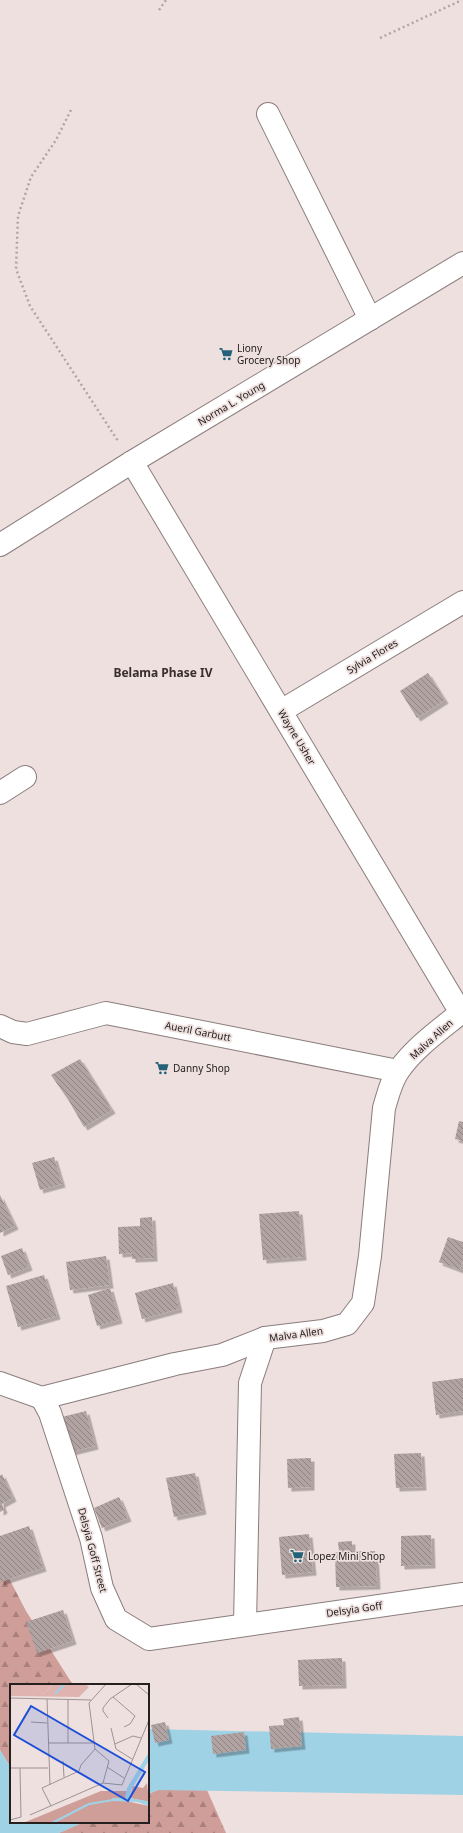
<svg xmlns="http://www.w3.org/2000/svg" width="463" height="1833" font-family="'Noto Sans',sans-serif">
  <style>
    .forest { fill: url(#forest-firs) }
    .water { fill: #a0d2e6 }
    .building { fill: url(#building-back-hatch); filter: url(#shadow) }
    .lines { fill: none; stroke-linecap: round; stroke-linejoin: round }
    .minor-casing { stroke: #8a7d7c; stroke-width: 24 }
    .path { stroke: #b1a5a4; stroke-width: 2.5; stroke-dasharray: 2 3; stroke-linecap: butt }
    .minor { stroke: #fff; stroke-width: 22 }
    .labels { text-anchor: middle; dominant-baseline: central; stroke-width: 3.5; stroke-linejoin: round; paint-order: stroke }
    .poi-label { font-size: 10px; fill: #25201f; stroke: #eee0de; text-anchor: start }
    .street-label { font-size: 10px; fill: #25201f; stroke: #eee0de }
    .quarter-label { font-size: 12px; font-weight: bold; fill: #382e2d; stroke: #eee0de }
    .inset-river { fill: none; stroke: #a0d2e6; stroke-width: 2 }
    .inset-road { fill: none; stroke: #9e9392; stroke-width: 1 }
    .view { fill: #1d4ed8; fill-opacity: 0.15; stroke: #1d4ed8; stroke-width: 2 }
    .inset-edge { fill: none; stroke: #25201f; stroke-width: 2 }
  </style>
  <defs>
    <pattern id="forest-firs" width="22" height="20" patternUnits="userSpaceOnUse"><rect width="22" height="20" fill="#cf9e99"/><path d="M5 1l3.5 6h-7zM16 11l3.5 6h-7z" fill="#a8807c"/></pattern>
    <pattern id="building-back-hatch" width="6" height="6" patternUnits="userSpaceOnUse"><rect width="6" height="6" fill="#b0a3a2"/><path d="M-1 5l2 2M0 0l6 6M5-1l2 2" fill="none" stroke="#8f8483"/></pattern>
    <filter id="shadow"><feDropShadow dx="3.5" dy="3.5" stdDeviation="0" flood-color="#0004"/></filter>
  </defs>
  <rect width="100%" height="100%" fill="#eee0de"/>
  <g class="forest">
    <polygon points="0,1561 26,1611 73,1685 11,1685 11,1768 0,1750"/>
    <polygon points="158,1790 207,1790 226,1833 59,1833 84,1822 148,1822 148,1794"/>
  </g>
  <g class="water">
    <polygon points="148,1729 463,1736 463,1795 158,1790 148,1794"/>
    <polygon points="0,1750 11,1768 11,1822 84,1822 59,1833 0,1833"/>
  </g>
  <g class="building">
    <polygon points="428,673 445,700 417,718 400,691"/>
    <polygon points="80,1059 112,1110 84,1127 69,1101 51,1075"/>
    <polygon points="459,1121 463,1122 463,1141 455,1139"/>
    <polygon points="54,1157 62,1184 40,1190 32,1163"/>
    <polygon points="0,1195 15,1226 0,1233"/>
    <polygon points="299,1211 303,1257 263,1260 259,1214"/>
    <polygon points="152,1217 154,1258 132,1259 132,1253 119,1254 118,1227 140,1226 140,1218"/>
    <polygon points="448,1237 463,1242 463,1260 460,1270 439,1262"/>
    <polygon points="22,1248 29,1267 8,1275 1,1256"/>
    <polygon points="106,1256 110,1285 70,1290 66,1262"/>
    <polygon points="44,1275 57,1316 18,1327 6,1286"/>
    <polygon points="173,1283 179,1309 142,1319 135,1293"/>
    <polygon points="110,1288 119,1320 97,1326 88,1295"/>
    <polygon points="463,1378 463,1411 436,1415 432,1382"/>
    <polygon points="86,1411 95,1446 67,1453 58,1418"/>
    <polygon points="421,1453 423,1487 396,1488 394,1454"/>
    <polygon points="311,1458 311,1487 288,1488 287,1459"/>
    <polygon points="195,1473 203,1511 174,1517 166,1478"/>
    <polygon points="2,1474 13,1498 2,1504 4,1510 0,1512 0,1476"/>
    <polygon points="119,1497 128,1518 102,1528 94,1508"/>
    <polygon points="29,1526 43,1568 0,1582 0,1536"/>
    <polygon points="309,1534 313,1572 282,1575 279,1537"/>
    <polygon points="431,1535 432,1565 401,1566 401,1536"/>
    <polygon points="352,1541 352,1551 375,1551 377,1586 336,1587 335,1552 339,1552 338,1542"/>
    <polygon points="63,1610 73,1641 37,1653 26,1622"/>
    <polygon points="342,1658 343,1685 299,1686 298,1660"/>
    <polygon points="299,1717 302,1746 271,1749 269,1726 284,1725 283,1719"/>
    <polygon points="165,1722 169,1740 155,1743 151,1725"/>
    <polygon points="244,1732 246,1750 213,1754 211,1736"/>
  </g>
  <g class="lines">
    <g class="minor-casing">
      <g id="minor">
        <polyline points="268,114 370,319"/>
        <polyline points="132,462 461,1013"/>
        <polyline points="0,545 132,462 463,263"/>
        <polyline points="281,711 463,602"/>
        <polyline points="0,793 25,777"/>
        <polyline points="0,1026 13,1032 27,1034 106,1013 398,1071"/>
        <path d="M0,1383L42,1398L175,1364L222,1355L265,1338L323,1331L347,1324L363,1303L370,1256L384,1108C388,1095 391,1081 399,1070C415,1047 441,1029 463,1011"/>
        <polyline points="42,1398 50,1413 91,1538 102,1588 116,1619 149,1639 463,1594"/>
        <polyline points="245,1624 250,1383 265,1338"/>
      </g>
    </g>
    <g class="path">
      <polyline points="159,10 166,0"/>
      <polyline points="380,38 462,0"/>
      <polyline points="71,110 56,140 31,177 18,216 16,269 30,306 118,441"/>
    </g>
    <use href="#minor" class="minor"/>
  </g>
  <defs>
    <g id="supermarket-bare" transform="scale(1.08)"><path d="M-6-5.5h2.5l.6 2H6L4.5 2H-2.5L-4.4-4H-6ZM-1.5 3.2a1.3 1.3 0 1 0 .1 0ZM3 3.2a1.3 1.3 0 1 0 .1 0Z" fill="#236278" stroke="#eee0de" stroke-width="2.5" paint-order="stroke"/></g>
  </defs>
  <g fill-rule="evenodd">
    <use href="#supermarket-bare" x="226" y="354"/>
    <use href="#supermarket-bare" x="162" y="1068"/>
    <use href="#supermarket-bare" x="297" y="1556"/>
  </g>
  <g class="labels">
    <g class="poi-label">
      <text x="237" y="348">Liony<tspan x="237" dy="12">Grocery Shop</tspan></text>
      <text x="173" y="1068">Danny Shop</text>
      <text x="308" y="1556">Lopez Mini Shop</text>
    </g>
    <g class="street-label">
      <text transform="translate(231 403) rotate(-31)">Norma L. Young</text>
      <text transform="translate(372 656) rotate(-31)">Sylvia Flores</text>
      <text transform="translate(297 737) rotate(59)">Wayne Usher</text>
      <text transform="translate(198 1031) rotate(11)">Aueril Garbutt</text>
      <text transform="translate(431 1039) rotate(-42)">Malva Allen</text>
      <text transform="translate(296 1334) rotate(-8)">Malva Allen</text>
      <text transform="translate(93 1550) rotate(75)">Delsyia Goff Street</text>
      <text transform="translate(354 1609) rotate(-8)">Delsyia Goff</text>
    </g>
    <g class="quarter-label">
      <text x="163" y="672">Belama Phase IV</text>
    </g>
  </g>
  <g transform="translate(10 1684)">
    <rect width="139" height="139" fill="#eee0de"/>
    <path d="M0,0H22L33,10L43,0H75L79,3L69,13L0,12Z" fill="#dfb3af"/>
    <path d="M137,99L139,118L120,114L123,102L133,104ZM91,107H117L115,114H102L139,122V139H13Z" fill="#cf9e99"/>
    <path d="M22,0H43L33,10Z" fill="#dfb3af"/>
    <path d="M139,68V76L121,106L120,114L137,117L139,122L128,118L103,117L102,114H115L117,104Z" fill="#a0d2e6"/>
    <path class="inset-river" d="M45,10L55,0M42,139L79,120L103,116"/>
    <path class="inset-road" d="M126,0L139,11M103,13L125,32L120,40L114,43M0,14L81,16M37,15L40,101M58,15V59M98,34L93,27V24L100,15L122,0M21,38L37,39M101,44L106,65L122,75M38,59H84M105,60L123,52L131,54M53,77L54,93M97,83L114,94M0,84H38M93,99L112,101L139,36M41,122L32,104L69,87L71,81L85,65M20,131L93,99L99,77L85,65L79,19L96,0M0,136L11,133L10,84"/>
    <path class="view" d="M21,22L135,88L118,117L4,51Z"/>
    <rect width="139" height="139" class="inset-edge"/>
  </g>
</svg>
